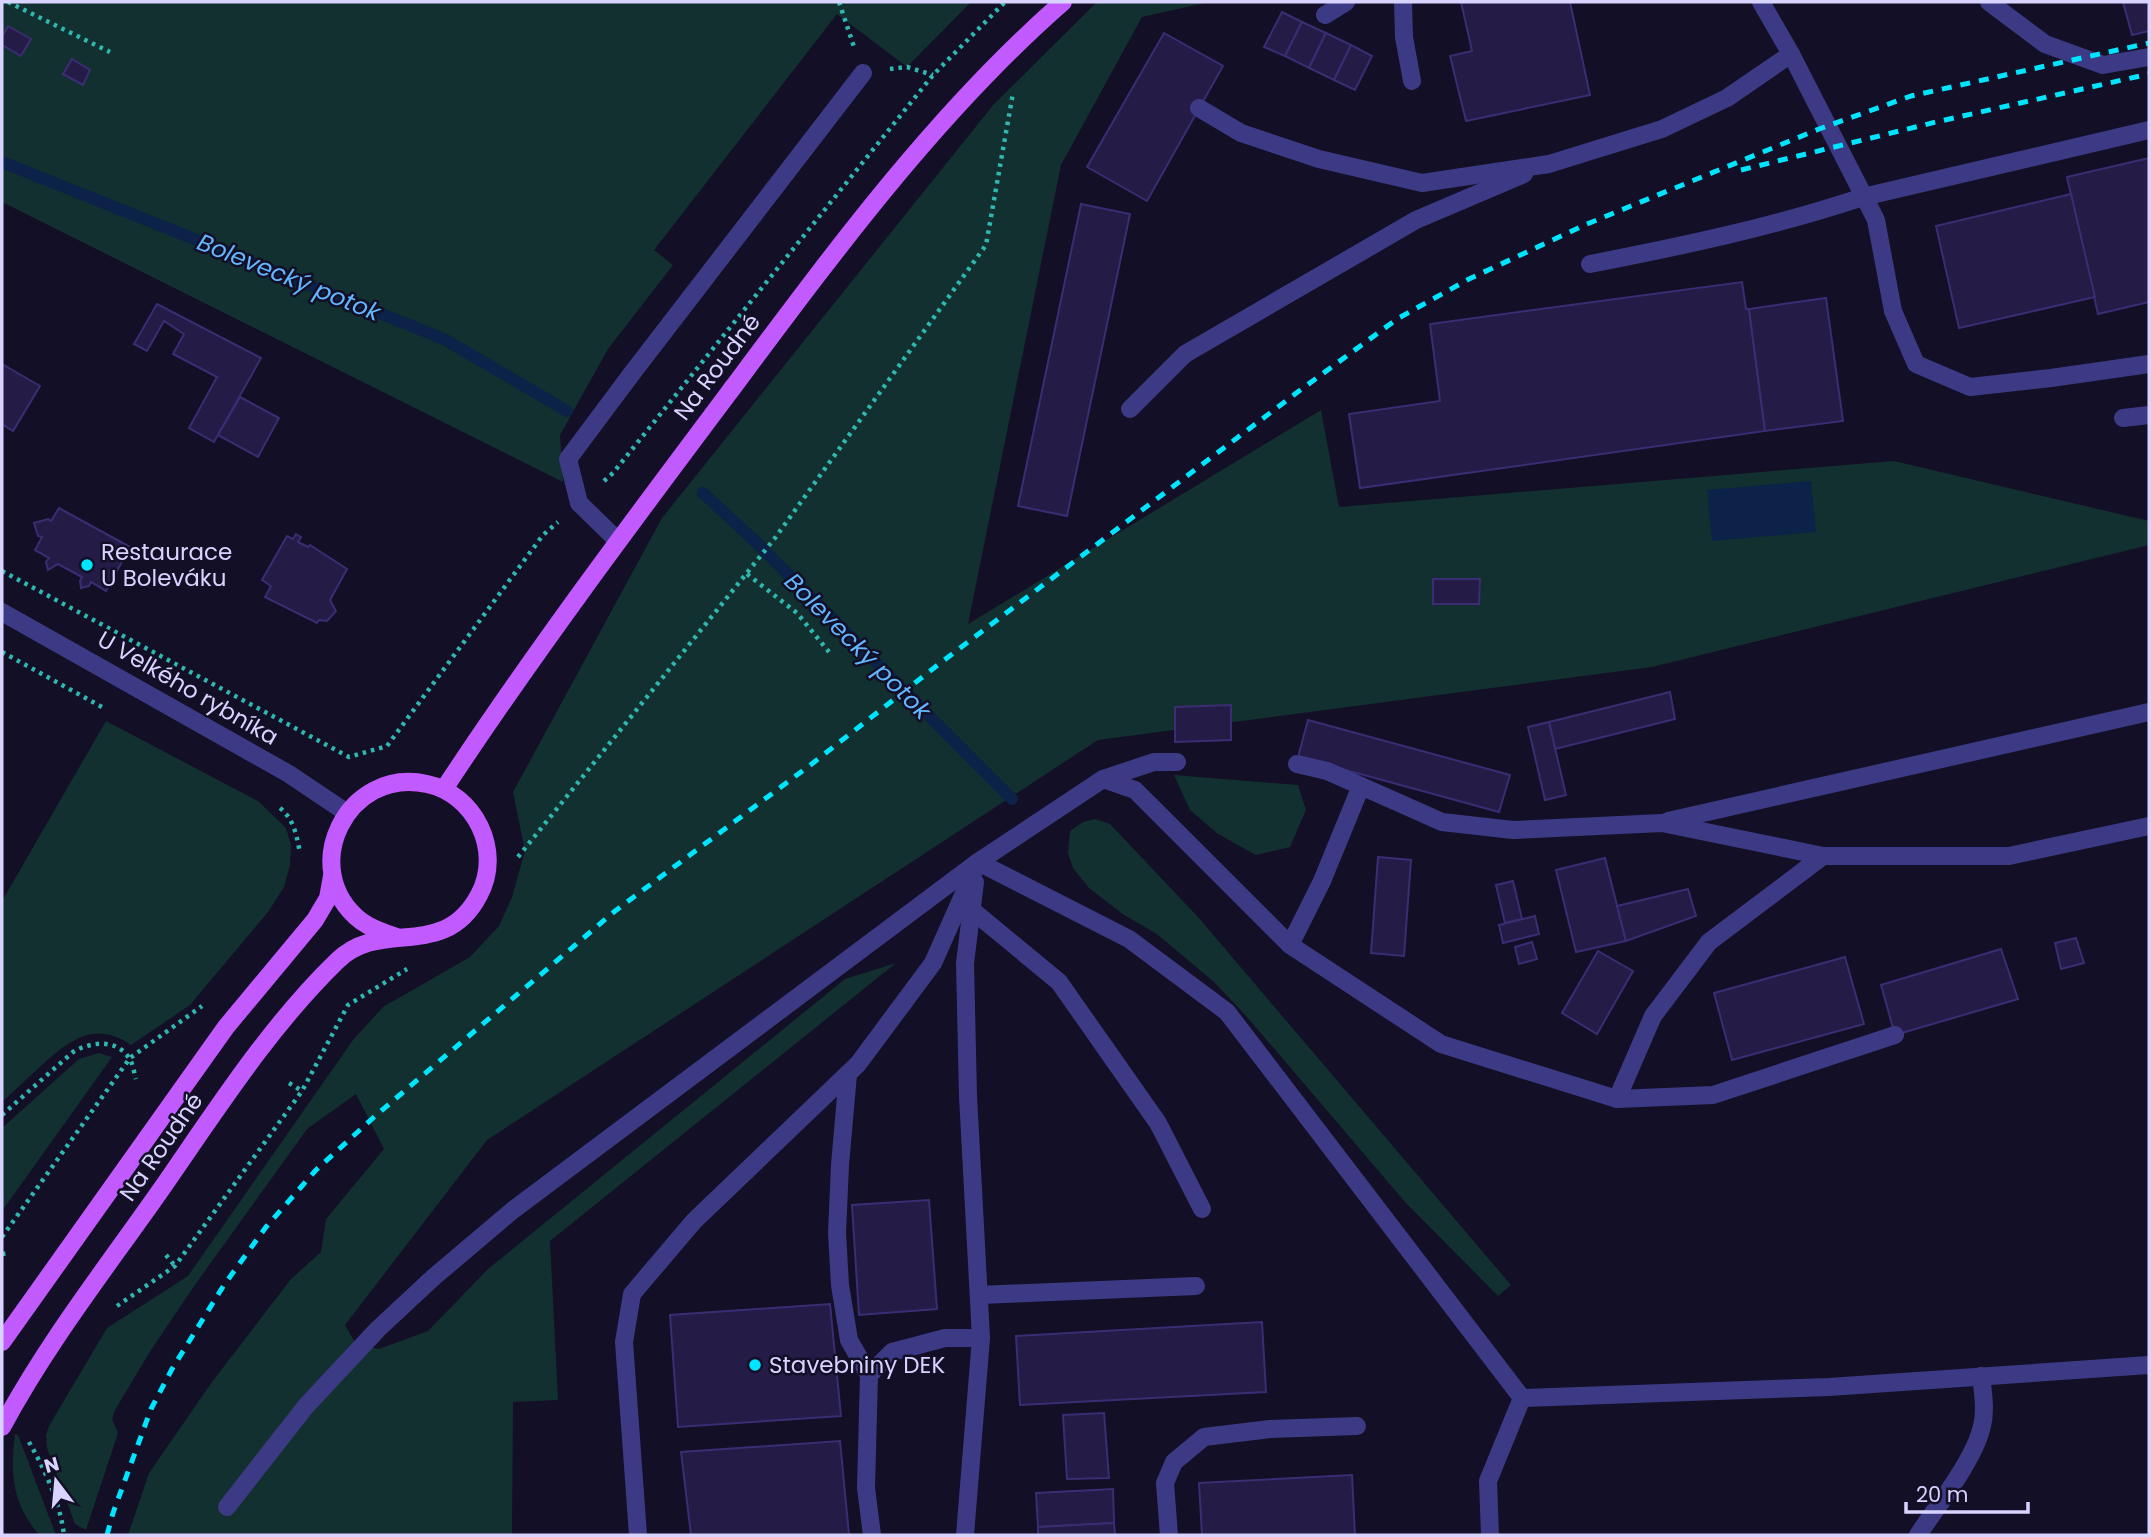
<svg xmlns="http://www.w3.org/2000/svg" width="2151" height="1537" font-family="Poppins,sans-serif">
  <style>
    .green { fill: #12302f }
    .water { fill: #0c2248 }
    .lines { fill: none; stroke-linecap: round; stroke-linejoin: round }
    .stream { stroke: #0c2248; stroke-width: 12 }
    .building { fill: #241b47; stroke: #3b2d73; stroke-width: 2 }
    .path { stroke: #2fb8b0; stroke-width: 4.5; stroke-dasharray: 3.5 5; stroke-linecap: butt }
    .minor { stroke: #3d3a85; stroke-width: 18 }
    .major { stroke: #c25bff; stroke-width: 18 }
    .rail { stroke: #00e5ff; stroke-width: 5; stroke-dasharray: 10 9; stroke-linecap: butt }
    .poi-dot { fill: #00e5ff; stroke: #130f26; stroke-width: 2.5 }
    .labels { text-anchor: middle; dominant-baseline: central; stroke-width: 5; stroke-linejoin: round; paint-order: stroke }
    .street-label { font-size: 23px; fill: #d9d4ff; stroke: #130f26 }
    .poi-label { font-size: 23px; fill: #d9d4ff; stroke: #130f26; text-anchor: start }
    .water-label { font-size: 24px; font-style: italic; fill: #62b6ff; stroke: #130f26 }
  </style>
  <rect width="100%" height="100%" fill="#130f26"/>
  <g class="green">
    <polygon points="2,2 971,2 907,67 837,14 654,250 673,265 608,349 560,435 563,482 2,202"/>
    <polygon points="1097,2 1209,2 1142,17 1061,165 968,624 1321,410 1339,507 1894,461 2149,521 2149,545 1652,667 1098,740 487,1140 345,1325 356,1344 379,1349 428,1331 488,1269 845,979 896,963 550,1241 558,1400 513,1402 512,1535 128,1535 149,1473 212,1382 291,1279 321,1252 326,1219 384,1149 356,1094 307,1129 192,1289 151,1350 115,1410 112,1419 118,1433 86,1530 75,1524 47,1448 46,1435 49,1426 107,1328 188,1276 353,1040 383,1007 470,957 499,926 512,897 525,851 513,792 662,518 994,104"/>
    <path d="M106,721L258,801L286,828L291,845L290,865L284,887L268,912L190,1005L131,1045C95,1020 70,1040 43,1064C29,1077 16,1089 2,1102V901Z"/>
    <polygon points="1174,775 1298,785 1306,810 1290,847 1256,855 1218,834 1190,810"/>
    <polygon points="1095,819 1110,824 1198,917 1511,1285 1498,1296 1405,1202 1248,1018 1214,982 1157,934 1124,915 1089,888 1073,868 1068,853 1070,831 1083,822"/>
    <polygon points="99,1053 112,1057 2,1211 2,1128 79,1059"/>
    <path d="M15,1434L18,1435L56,1535H39C12,1502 10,1475 15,1434Z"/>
  </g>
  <polygon class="water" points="1811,481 1816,532 1712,541 1707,490"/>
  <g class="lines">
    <g class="stream">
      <polyline points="2,162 444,339 567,411"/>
      <polyline points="703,493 757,543 1012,799"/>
    </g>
  </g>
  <g class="building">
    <polygon points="1461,2 1570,2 1590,95 1466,121 1450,56 1472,51"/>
    <polygon points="2123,2 2149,2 2149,31 2132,35"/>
    <polygon points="1282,12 1302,22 1285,56 1264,47"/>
    <polygon points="1302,22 1326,33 1309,68 1285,56"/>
    <polygon points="8,26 31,39 21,56 2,45 2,37"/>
    <polygon points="1164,33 1223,66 1147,201 1087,167"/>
    <polygon points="1326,33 1351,45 1334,80 1309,68"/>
    <polygon points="1351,45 1372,56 1355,90 1334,80"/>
    <polygon points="72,59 90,70 83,85 63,74"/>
    <polygon points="2149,158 2149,302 2098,314 2067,177"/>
    <polygon points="2071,194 2095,297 1959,328 1936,226"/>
    <polygon points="1081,204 1130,214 1067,516 1018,506"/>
    <polygon points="1742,282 1746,309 1749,309 1765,431 1360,488 1349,414 1440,401 1430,324"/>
    <polygon points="1826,298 1843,421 1765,431 1749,309"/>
    <polygon points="157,304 261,358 214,442 189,428 217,377 173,354 184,334 164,321 147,351 134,344"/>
    <polygon points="2,364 40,386 13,431 2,424"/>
    <polygon points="240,397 279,418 258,457 218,435"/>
    <polygon points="59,508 130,547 106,591 91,582 89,586 81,588 80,581 82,577 58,564 48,570 46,562 49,558 35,550 42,537 38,536 34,523 48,519 51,521"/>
    <polygon points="296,534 301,537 298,542 308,547 310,545 347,569 330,600 336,611 327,621 319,620 317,623 265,597 271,586 262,580 287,536 293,539"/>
    <polygon points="1433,579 1480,579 1479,604 1433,604"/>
    <polygon points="1670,692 1675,719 1555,749 1549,722"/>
    <polygon points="1231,705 1231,740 1175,742 1175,707"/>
    <polygon points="1308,720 1510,775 1499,812 1298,757"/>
    <polygon points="1549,722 1566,795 1545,800 1528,727"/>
    <polygon points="1378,857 1411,860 1404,956 1371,953"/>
    <polygon points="1605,858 1626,941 1576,952 1556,870"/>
    <polygon points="1513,881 1522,919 1505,923 1496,885"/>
    <polygon points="1688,889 1696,916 1626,941 1617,906"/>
    <polygon points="1535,916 1539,934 1503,943 1499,925"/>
    <polygon points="2076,938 2084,963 2061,969 2055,943"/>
    <polygon points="1532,942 1537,959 1519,964 1515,947"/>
    <polygon points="2001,949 2018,999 1895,1035 1881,985"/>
    <polygon points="1598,951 1633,971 1597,1034 1562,1013"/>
    <polygon points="1845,957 1864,1024 1732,1060 1714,993"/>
    <polygon points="929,1200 937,1309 859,1315 852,1205"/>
    <polygon points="830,1304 841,1416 678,1427 670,1315"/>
    <polygon points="1262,1322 1266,1392 1020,1405 1016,1336"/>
    <polygon points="1104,1413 1109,1478 1067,1479 1063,1415"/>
    <polygon points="840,1441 849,1535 691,1535 681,1452"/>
    <polygon points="1352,1475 1355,1535 1202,1535 1199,1483"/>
    <polygon points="1113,1489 1114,1523 1038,1527 1036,1493"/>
    <polygon points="1114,1523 1115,1535 1038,1535 1038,1527"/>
  </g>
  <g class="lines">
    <g class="path">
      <polyline points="8,2 110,52"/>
      <polyline points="839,2 854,47"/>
      <polyline points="890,69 907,67 933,75"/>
      <polyline points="604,481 613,473 933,75 1005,2"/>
      <polyline points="2,571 349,757 387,746 543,535 558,522"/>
      <polyline points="747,574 797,613 829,652"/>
      <polyline points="2,652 102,707"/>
      <path d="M280,808C294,819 297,837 300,853"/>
      <polyline points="518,857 775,538 986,245 1013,93"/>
      <polyline points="289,1083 302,1091"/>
      <path d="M2,1115L73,1052C90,1042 116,1038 129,1058C133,1063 134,1073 136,1079"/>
      <polyline points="2,1237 130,1058 202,1006"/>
      <polyline points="2,1254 9,1253"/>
      <polyline points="166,1255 175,1266"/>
      <polyline points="117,1306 175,1266 302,1091 348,1005 407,969"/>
      <path d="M29,1442C45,1470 60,1502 64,1535"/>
    </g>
    <g class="minor">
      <polyline points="1403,2 1404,37 1412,81"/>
      <polyline points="1761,2 1791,54 1876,220 1893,311 1916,364 1970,387 2051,378 2149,364"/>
      <polyline points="1989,2 2045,44 2103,65 2149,57"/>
      <polyline points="1325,15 1346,2"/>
      <polyline points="1199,108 1241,133 1319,159 1422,183 1549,164 1662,129 1727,98 1791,54"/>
      <path d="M1590,264C1682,246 1773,227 1863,197L2149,130"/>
      <polyline points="1130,409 1185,354 1416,220 1524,174"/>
      <polyline points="2123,418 2149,415"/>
      <polyline points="618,541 579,503 568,459 633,372 863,73"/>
      <polyline points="2,612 289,774 347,813"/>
      <polyline points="1297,764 1327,771 1361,786"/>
      <polyline points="1103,779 1135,790 1290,945 1441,1044 1617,1099 1713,1095 1895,1035"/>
      <polyline points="1668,821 2149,712"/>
      <polyline points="967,906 1059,982 1158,1123 1202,1209"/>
      <polyline points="1290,945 1322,881 1361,786 1442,822 1513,830 1662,823 1823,856 2009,856 2149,826"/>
      <polyline points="848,1074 840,1165 837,1233 840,1285 849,1340 869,1375"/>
      <polyline points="1617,1099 1653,1016 1709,942 1823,856"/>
      <polyline points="979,1295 1196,1286"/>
      <polyline points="227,1507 306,1406 378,1329 435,1276 513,1210 978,862 1129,939 1227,1012 1522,1398"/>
      <polyline points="638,1535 624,1342 632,1294 694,1221 858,1064 933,963 978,862 1103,779 1154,762 1177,762"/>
      <polyline points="872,1535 866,1488 869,1375 892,1352 945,1338 981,1338"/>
      <polyline points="965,1535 981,1338 968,1096 965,963 975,882"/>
      <polyline points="1169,1535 1165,1483 1174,1462 1204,1437 1270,1429 1357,1426"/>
      <polyline points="1490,1535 1488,1481 1522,1398 1829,1387 2149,1365"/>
      <path d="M1918,1535C1937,1506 1975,1459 1982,1426C1986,1410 1983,1393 1981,1376"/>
    </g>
    <g class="major">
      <path d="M444,789C535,651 635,518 734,386C834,252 937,112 1063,2"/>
      <polyline points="2,1342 226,1027 315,920 328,898 332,876"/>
      <path d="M2,1427C47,1343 106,1268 160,1191C215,1112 268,1028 337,961C382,917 444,962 479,895C503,851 475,794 427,784C347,766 296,870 361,921C372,929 384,933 397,937"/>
    </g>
    <g class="rail">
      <polyline points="1741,170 1936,122 2149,74"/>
      <polyline points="107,1535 113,1513 151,1409 172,1369 224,1285 266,1227 316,1170 374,1117 615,911 813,763 939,664 1299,391 1397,319 1469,279 1587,224 1819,129 1911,96 2149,43"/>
    </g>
  </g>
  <g class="poi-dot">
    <circle cx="87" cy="565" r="7"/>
    <circle cx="755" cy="1365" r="7"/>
  </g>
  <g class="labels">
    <g class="street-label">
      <text transform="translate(717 367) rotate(-53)">Na Roudné</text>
      <text transform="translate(188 688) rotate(30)">U Velkého rybníka</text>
      <text transform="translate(161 1147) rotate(-55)">Na Roudné</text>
    </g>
    <g class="poi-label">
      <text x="101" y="552">Restaurace<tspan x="101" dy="26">U Boleváku</tspan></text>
      <text x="769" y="1365">Stavebniny DEK</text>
    </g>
    <g class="water-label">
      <text transform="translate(289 277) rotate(22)">Bolevecký potok</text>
      <text transform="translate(858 646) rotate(45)">Bolevecký potok</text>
    </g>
  </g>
  <rect width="2151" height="1537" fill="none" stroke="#d9d4ff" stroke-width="7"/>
  <g transform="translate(56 1481) rotate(344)" stroke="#130f26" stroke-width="5" paint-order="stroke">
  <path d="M0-5L12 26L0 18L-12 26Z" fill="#d9d4ff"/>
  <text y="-10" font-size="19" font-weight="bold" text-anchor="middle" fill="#d9d4ff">N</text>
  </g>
  <path d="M1906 1502v10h122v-10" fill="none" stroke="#d9d4ff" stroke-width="3.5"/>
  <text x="1916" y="1502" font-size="21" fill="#d9d4ff" stroke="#130f26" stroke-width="5" paint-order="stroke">20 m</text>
</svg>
